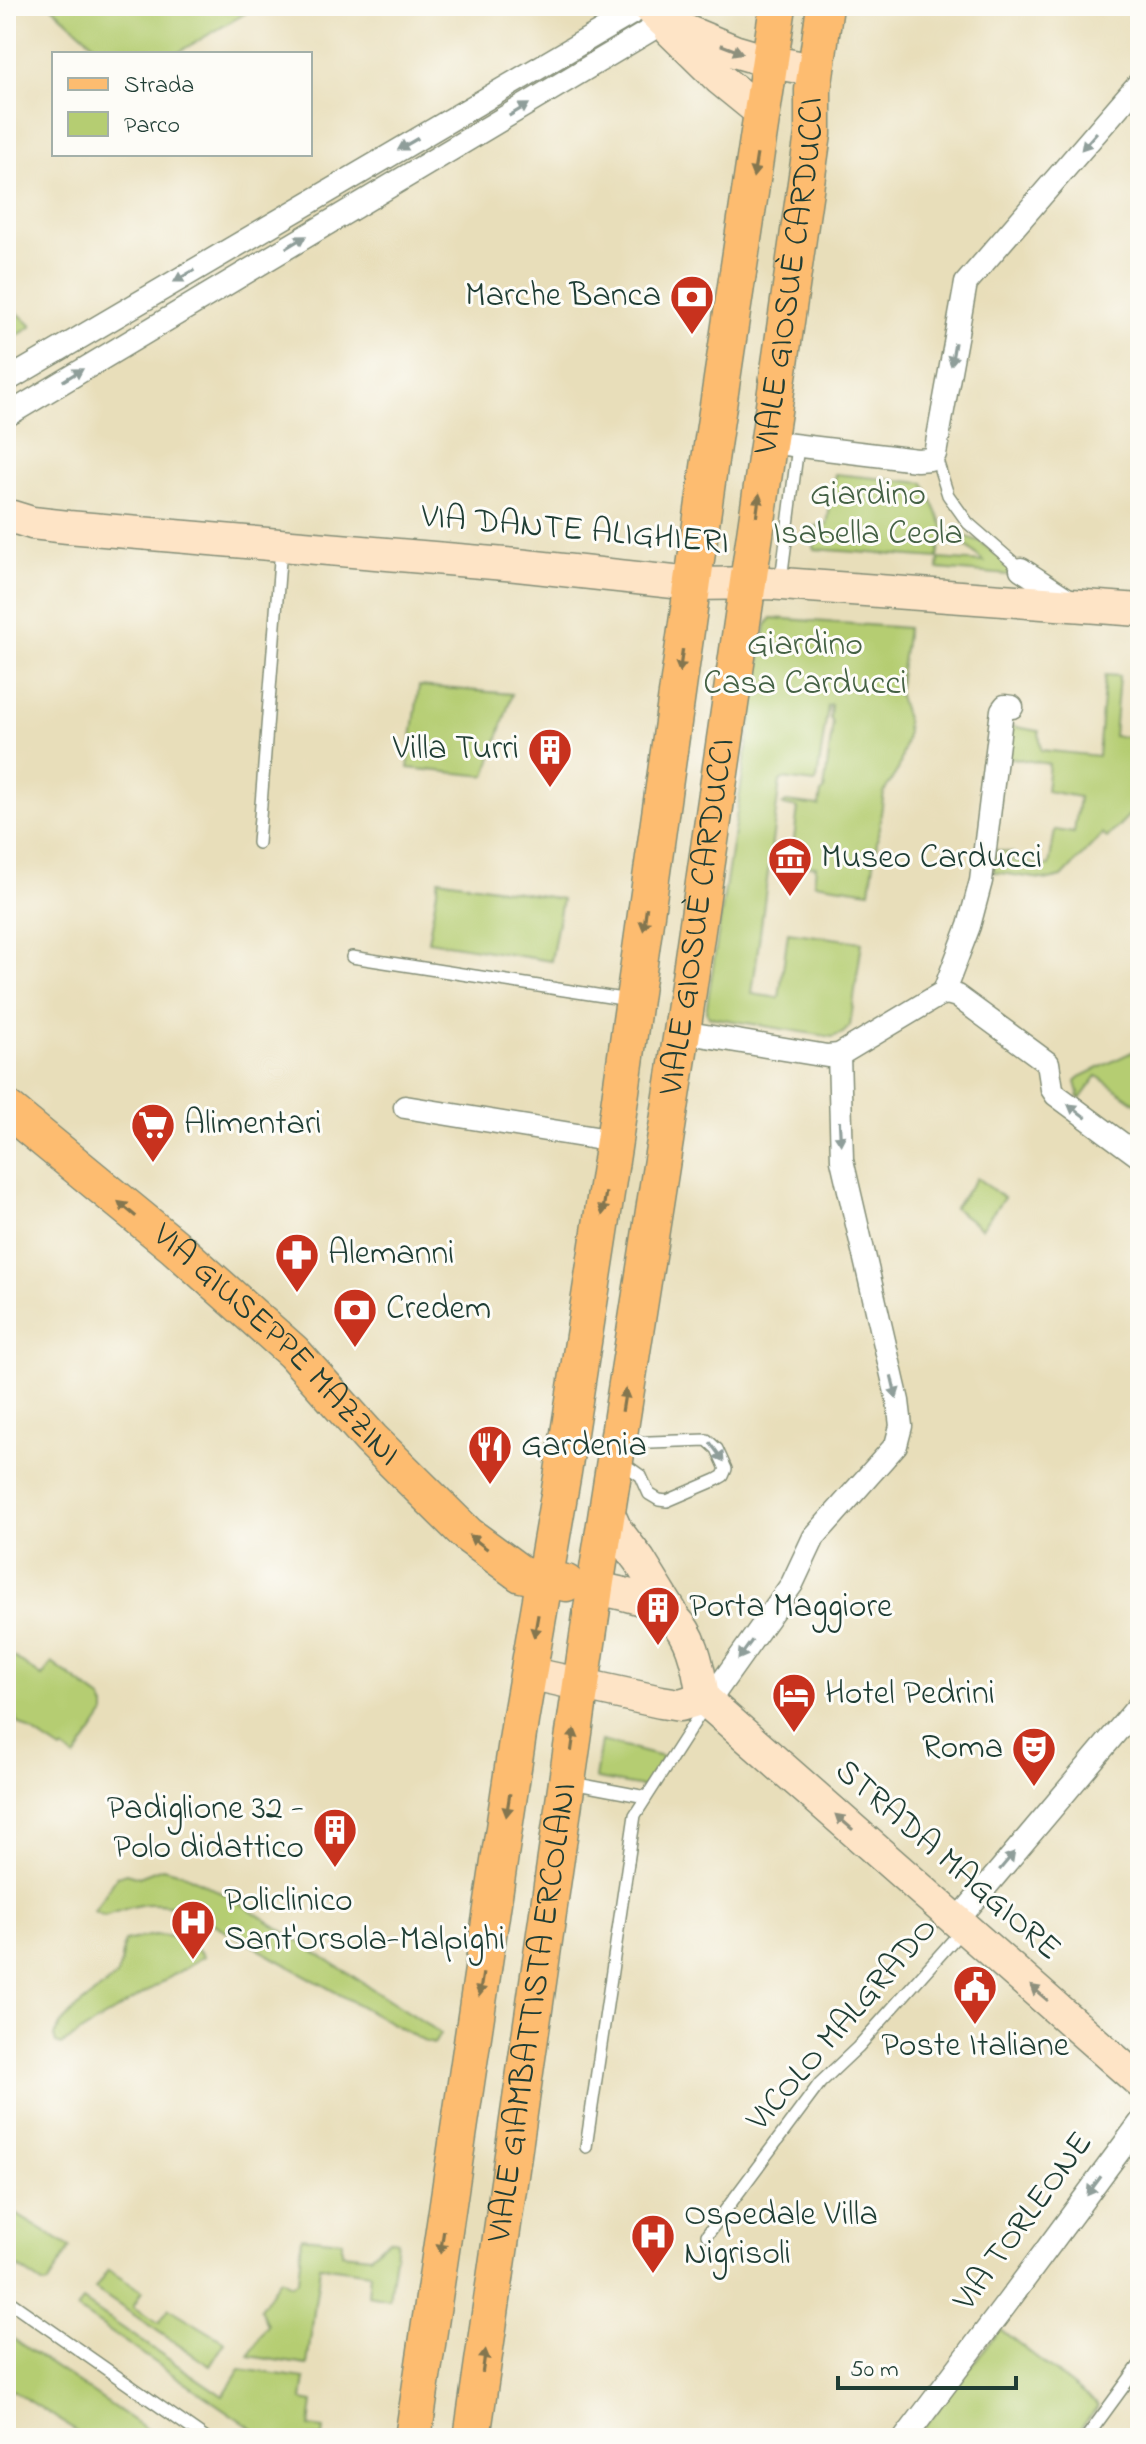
<svg xmlns="http://www.w3.org/2000/svg" width="1146" height="2444" font-family="'Indie Flower',sans-serif">
  <style>
    .green { fill: #b5cd72; stroke: #6a8553; stroke-width: 2 }
    .lines { fill: none; stroke-linecap: round; stroke-linejoin: round }
    .lane-casing { stroke: #848e77; stroke-width: 14 }
    .street-casing { stroke: #848e77; stroke-width: 25 }
    .secondary-casing { stroke: #848e77; stroke-width: 35 }
    .primary-casing { stroke: #848e77; stroke-width: 39 }
    .lane { stroke: #fff; stroke-width: 11 }
    .street { stroke: #fff; stroke-width: 22 }
    .secondary { stroke: #fee4c6; stroke-width: 32 }
    .primary { stroke: #fdbc70; stroke-width: 36 }
    .oneway { fill: #8e907d }
    .oneway2 { fill: #8f9e9a }
    .oneway3 { fill: #83764f }
    .labels { text-anchor: middle; dominant-baseline: central; stroke-width: 6; stroke-linejoin: round; paint-order: stroke }
    .street-label { font-size: 34px; fill: #1f3d34; stroke: #fdfcf7 }
    .poi-label { font-size: 34px; fill: #1f3d34; stroke: #fdfcf7; text-anchor: start }
    .park-label { font-size: 34px; fill: #446144; stroke: #fdfcf7 }
  </style>
  <rect width="100%" height="100%" fill="#fdfcf7"/>
  <filter id="ink" filterUnits="userSpaceOnUse"><feTurbulence type="fractalNoise" baseFrequency=".0125" numOctaves="2"/><feDisplacementMap in="SourceGraphic" scale="16" xChannelSelector="R" yChannelSelector="G"/><feConvolveMatrix kernelMatrix="1 2 1 2 8 2 1 2 1" color-interpolation-filters="sRGB"/></filter>
  <filter id="wash" filterUnits="userSpaceOnUse"><feTurbulence type="fractalNoise" baseFrequency=".006" numOctaves="4" result="noise"/><feDisplacementMap in="SourceGraphic" scale="32" xChannelSelector="R" yChannelSelector="G"/><feGaussianBlur stdDeviation="1.8" result="paint"/><feColorMatrix in="noise" values="0 0 0 0 0 0 0 0 0 0 0 0 0 0 0 0 0 1.4 0 .05"/><feComposite in="paint" operator="in"/></filter>
  <g filter="url(#wash)">
    <rect width="100%" height="100%" fill="#e8deba"/>
    <g class="green">
      <polygon points="51,6 237,6 246,13 175,54 105,54"/>
      <polygon points="6,302 32,326 6,343"/>
      <polygon points="835,474 924,483 945,530 979,541 1020,573 1020,576 938,569 939,559 984,562 968,547 940,544 938,558 814,549 816,526 827,525"/>
      <polygon points="772,618 907,628 898,692 906,719 907,735 899,768 884,792 870,891 814,883 816,866 791,863 798,808 782,805 786,802 819,806 821,793 824,791 833,723 830,718 831,705 828,706 817,780 815,783 783,779 780,781 752,994 779,998 788,932 862,942 850,1026 843,1033 832,1037 710,1017 706,1012 766,625"/>
      <polygon points="1105,675 1119,676 1114,736 1140,738 1140,804 1107,838 1102,834 1062,877 1049,880 993,872 996,850 1013,853 1012,861 1049,866 1055,830 1074,833 1079,797 1046,791 1049,764 1006,757 1010,726 1039,731 1041,750 1098,756"/>
      <polygon points="419,686 512,694 486,776 408,768"/>
      <polygon points="439,879 562,899 551,961 428,941"/>
      <polygon points="1140,1048 1140,1106 1097,1076 1080,1099 1078,1096 1079,1093 1076,1082 1080,1077"/>
      <polygon points="977,1178 1004,1198 981,1228 954,1208"/>
      <polygon points="7,1652 42,1677 52,1663 101,1699 105,1707 105,1714 75,1758 63,1749 61,1751 16,1721 17,1718 6,1710"/>
      <polygon points="601,1741 662,1757 663,1758 643,1787 597,1779 595,1778"/>
      <path d="M162,1868L182,1873L232,1898L433,2028L440,2034L434,2044L423,2041L185,1908C147,1900 139,1904 104,1916L94,1911L117,1876L126,1873L139,1877Z"/>
      <path d="M154,1935C172,1935 192,1942 204,1956L61,2045L56,2043L54,2036L60,2025L73,2011L116,1977L122,1960L124,1941Z"/>
      <polygon points="6,2208 70,2247 48,2284 44,2285 6,2259"/>
      <polygon points="302,2237 342,2241 342,2253 370,2256 389,2239 397,2241 389,2299 368,2295 370,2273 320,2266 307,2365 249,2356 267,2325 260,2309 280,2279 291,2285 298,2281"/>
      <polygon points="108,2270 142,2291 133,2307 159,2323 169,2308 225,2342 210,2366 95,2289"/>
      <polygon points="83,2301 223,2396 240,2369 305,2378 302,2400 313,2402 310,2427 324,2429 323,2438 266,2438 77,2309"/>
      <polygon points="1000,2329 1099,2406 1073,2438 915,2438"/>
      <polygon points="6,2334 159,2438 73,2438 77,2431 6,2386"/>
    </g>
  </g>
  <g filter="url(#ink)">
    <g class="lines">
      <g class="lane-casing">
        <g id="lane">
          <polyline points="935,454 948,495 968,523 1021,569"/>
          <polyline points="781,580 798,446"/>
          <polyline points="258,843 281,548"/>
          <polyline points="352,957 629,1000"/>
          <polyline points="620,1461 641,1476 649,1494 659,1500 667,1501 716,1480 723,1476 726,1469 717,1449 707,1440 622,1443"/>
          <polyline points="572,1783 646,1797"/>
          <polyline points="586,2147 635,1815 705,1706"/>
          <polyline points="707,2235 820,2083 858,2047 963,1929"/>
          <polyline points="6,2299 205,2438"/>
          <polyline points="1086,2438 1140,2364"/>
        </g>
      </g>
      <g class="street-casing">
        <g id="street">
          <polyline points="6,381 644,6"/>
          <polyline points="6,416 664,22"/>
          <polyline points="768,442 917,460 930,459 935,454 966,283 1140,82"/>
          <polyline points="1021,569 1073,603"/>
          <polyline points="947,993 946,986 969,926 981,881 1002,710 1005,706 1012,707"/>
          <polyline points="947,993 957,996 1048,1063 1052,1089 1056,1095 1140,1157"/>
          <polyline points="682,1032 827,1056 839,1055 939,995 947,993"/>
          <polyline points="405,1107 614,1141"/>
          <polyline points="708,1702 792,1584 814,1537 896,1445 901,1426 898,1401 842,1160 839,1055"/>
          <polyline points="957,1921 1140,1704"/>
          <polyline points="905,2438 1007,2303 1140,2123"/>
        </g>
      </g>
      <g class="secondary-casing">
        <g id="secondary">
          <polyline points="648,6 664,22 734,51 771,62 815,70"/>
          <polyline points="671,31 720,79 763,114"/>
          <polyline points="6,515 32,523 68,527 517,565 692,584 768,583 1140,610"/>
          <polyline points="607,1510 616,1530 639,1560 671,1612"/>
          <path d="M595,1588C673,1602 692,1618 703,1698"/>
          <polyline points="528,1673 661,1702 680,1705 703,1698"/>
          <polyline points="703,1698 1140,2082"/>
        </g>
      </g>
      <g class="primary-casing">
        <g id="primary">
          <path id="s1" d="M6,1108L174,1246L293,1352L371,1439L468,1535L521,1574L566,1583"/>
          <polyline points="413,2438 520,1721 563,1472 614,1141 713,439 778,6"/>
          <path id="s2" d="M472,2438L595,1588L682,1032L776,391L813,134V90L825,6"/>
        </g>
      </g>
      <use href="#lane" class="lane"/>
      <use href="#street" class="street"/>
      <use href="#secondary" class="secondary"/>
      <use href="#primary" class="primary"/>
    </g>
    <defs><path id="oneway-solid" d="M-6-.8H1V-3.2L6.5 0L1 3.2V.8H-6Z" transform="scale(2)"/></defs>
    <g class="oneway">
      <use href="#oneway-solid" transform="translate(732 49) rotate(21)"/>
      <use href="#oneway-solid" transform="translate(844 1822) rotate(-139)"/>
      <use href="#oneway-solid" transform="translate(1039 1993) rotate(-139)"/>
    </g>
    <g class="oneway2">
      <use href="#oneway-solid" transform="translate(519 110) rotate(-31)"/>
      <use href="#oneway-solid" transform="translate(1089 141) rotate(131)"/>
      <use href="#oneway-solid" transform="translate(408 144) rotate(150)"/>
      <use href="#oneway-solid" transform="translate(296 242) rotate(-31)"/>
      <use href="#oneway-solid" transform="translate(184 276) rotate(150)"/>
      <use href="#oneway-solid" transform="translate(953 354) rotate(100)"/>
      <use href="#oneway-solid" transform="translate(73 375) rotate(-31)"/>
      <use href="#oneway-solid" transform="translate(1077 1111) rotate(-143)"/>
      <use href="#oneway-solid" transform="translate(840 1133) rotate(87)"/>
      <use href="#oneway-solid" transform="translate(894 1387) rotate(77)"/>
      <use href="#oneway-solid" transform="translate(717 1452) rotate(54)"/>
      <use href="#oneway-solid" transform="translate(745 1650) rotate(126)"/>
      <use href="#oneway-solid" transform="translate(1007 1861) rotate(-50)"/>
      <use href="#oneway-solid" transform="translate(1094 2186) rotate(126)"/>
    </g>
    <g class="oneway3">
      <use href="#oneway-solid" transform="translate(755 166) rotate(99)"/>
      <use href="#oneway-solid" transform="translate(758 505) rotate(-82)"/>
      <use href="#oneway-solid" transform="translate(681 661) rotate(98)"/>
      <use href="#oneway-solid" transform="translate(645 919) rotate(98)"/>
      <use href="#oneway-solid" transform="translate(604 1204) rotate(99)"/>
      <use href="#oneway-solid" transform="translate(127 1209) rotate(-140)"/>
      <use href="#oneway-solid" transform="translate(624 1400) rotate(-81)"/>
      <use href="#oneway-solid" transform="translate(478 1542) rotate(-143)"/>
      <use href="#oneway-solid" transform="translate(536 1626) rotate(100)"/>
      <use href="#oneway-solid" transform="translate(573 1740) rotate(-82)"/>
      <use href="#oneway-solid" transform="translate(508 1805) rotate(99)"/>
      <use href="#oneway-solid" transform="translate(481 1985) rotate(99)"/>
      <use href="#oneway-solid" transform="translate(442 2242) rotate(99)"/>
      <use href="#oneway-solid" transform="translate(484 2361) rotate(-82)"/>
    </g>
  </g>
  <defs>
    <g id="bank-pin" transform="scale(2.3)"><path d="M0 17L-7.5 6A9.5 9.5 0 1 1 7.5 6Z" fill="#c8321e" stroke="#fdfcf7"/><path d="M-6-4H6V4H-6ZM0-2.3a2.3 2.3 0 1 0 0 4.6a2.3 2.3 0 1 0 0-4.6Z" fill="#fff"/></g>
    <g id="building-pin" transform="scale(2.3)"><path d="M0 17L-7.5 6A9.5 9.5 0 1 1 7.5 6Z" fill="#c8321e" stroke="#fdfcf7"/><path d="M-4-6H4V6H1V3H-1V6H-4ZM-2.5-4.3h1.7v1.8h-1.7ZM.8-4.3h1.7v1.8H.8ZM-2.5-1h1.7V.8h-1.7ZM.8-1h1.7V.8H.8Z" fill="#fff"/></g>
    <g id="museum-pin" transform="scale(2.3)"><path d="M0 17L-7.5 6A9.5 9.5 0 1 1 7.5 6Z" fill="#c8321e" stroke="#fdfcf7"/><path d="M0-6L6-3V-2H-6V-3ZM-5-1h2V3h-2ZM-1-1h2V3h-2ZM3-1h2V3H3ZM-6 4H6V6H-6Z" fill="#fff"/></g>
    <g id="supermarket-pin" transform="scale(2.3)"><path d="M0 17L-7.5 6A9.5 9.5 0 1 1 7.5 6Z" fill="#c8321e" stroke="#fdfcf7"/><path d="M-6-5.5h2.5l.6 2H6L4.5 2H-2.5L-4.4-4H-6ZM-1.5 3.2a1.3 1.3 0 1 0 .1 0ZM3 3.2a1.3 1.3 0 1 0 .1 0Z" fill="#fff"/></g>
    <g id="pharmacy-pin" transform="scale(2.3)"><path d="M0 17L-7.5 6A9.5 9.5 0 1 1 7.5 6Z" fill="#c8321e" stroke="#fdfcf7"/><path d="M-2-6h4v4h4v4h-4v4h-4v-4h-4v-4h4Z" fill="#fff"/></g>
    <g id="restaurant-pin" transform="scale(2.3)"><path d="M0 17L-7.5 6A9.5 9.5 0 1 1 7.5 6Z" fill="#c8321e" stroke="#fdfcf7"/><path d="M-5-6h1v4h1v-4h1v4h1v-4h1v5L-1.5 .5V6h-2V.5L-5-1ZM5-6V6H3V1.5H1.5Q1.5-4 5-6Z" fill="#fff"/></g>
    <g id="hotel-pin" transform="scale(2.3)"><path d="M0 17L-7.5 6A9.5 9.5 0 1 1 7.5 6Z" fill="#c8321e" stroke="#fdfcf7"/><path d="M-6-4.5h1.5V1H6V5H4.5V3h-9V5H-6ZM-4 0a1.8 1.8 0 1 1 3.6 0ZM.5 0V-2.5h3Q6-2.5 6 0Z" fill="#fff"/></g>
    <g id="theatre-pin" transform="scale(2.3)"><path d="M0 17L-7.5 6A9.5 9.5 0 1 1 7.5 6Z" fill="#c8321e" stroke="#fdfcf7"/><path d="M-5-5.5Q0-4 5-5.5V0Q5 5 0 6Q-5 5-5 0ZM-3.3-2.5H-1v1.5H-3.3ZM1-2.5H3.3v1.5H1ZM-2.8 1Q0 5.5 2.8 1Z" fill="#fff"/></g>
    <g id="hospital-pin" transform="scale(2.3)"><path d="M0 17L-7.5 6A9.5 9.5 0 1 1 7.5 6Z" fill="#c8321e" stroke="#fdfcf7"/><path d="M-5-5h3v3.5h4V-5h3V5h-3V1.5h-4V5h-3Z" fill="#fff"/></g>
    <g id="civic-pin" transform="scale(2.3)"><path d="M0 17L-7.5 6A9.5 9.5 0 1 1 7.5 6Z" fill="#c8321e" stroke="#fdfcf7"/><path d="M-.6-6.5H3V-4.5H.6V-3L4-1V1h2V6H-6V1h2V-1L-.6-3ZM-1.2 2.5V6h2.4V2.5Z" fill="#fff"/></g>
  </defs>
  <g fill-rule="evenodd">
    <use href="#bank-pin" x="692" y="297"/>
    <use href="#building-pin" x="550" y="750"/>
    <use href="#museum-pin" x="790" y="859"/>
    <use href="#supermarket-pin" x="153" y="1125"/>
    <use href="#pharmacy-pin" x="297" y="1255"/>
    <use href="#bank-pin" x="355" y="1310"/>
    <use href="#restaurant-pin" x="490" y="1447"/>
    <use href="#building-pin" x="658" y="1608"/>
    <use href="#hotel-pin" x="794" y="1695"/>
    <use href="#theatre-pin" x="1034" y="1749"/>
    <use href="#building-pin" x="335" y="1830"/>
    <use href="#hospital-pin" x="193" y="1922"/>
    <use href="#civic-pin" x="975" y="1987"/>
    <use href="#hospital-pin" x="653" y="2236"/>
  </g>
  <g class="labels">
    <g class="street-label">
      <text stroke="none"><textPath href="#s2" startOffset="2186">VIALE GIOSUÈ CARDUCCI</textPath></text>
      <text transform="translate(575 531) rotate(5)">VIA DANTE ALIGHIERI</text>
      <text stroke="none"><textPath href="#s2" startOffset="1538">VIALE GIOSUÈ CARDUCCI</textPath></text>
      <text stroke="none"><textPath href="#s1" startOffset="360">VIA GIUSEPPE MAZZINI</textPath></text>
      <text transform="translate(947 1861) rotate(41)">STRADA MAGGIORE</text>
      <text stroke="none"><textPath href="#s2" startOffset="430">VIALE GIAMBATTISTA ERCOLANI</textPath></text>
      <text transform="translate(843 2025) rotate(-49)">VICOLO MALGRADO</text>
      <text transform="translate(1024 2222) rotate(-54)">VIA TORLEONE</text>
    </g>
    <g class="poi-label">
      <text x="661" y="297" text-anchor="end">Marche Banca</text>
      <text x="519" y="750" text-anchor="end">Villa Turri</text>
      <text x="821" y="859">Museo Carducci</text>
      <text x="184" y="1125">Alimentari</text>
      <text x="328" y="1255">Alemanni</text>
      <text x="386" y="1310">Credem</text>
      <text x="521" y="1447">Gardenia</text>
      <text x="689" y="1608">Porta Maggiore</text>
      <text x="825" y="1695">Hotel Pedrini</text>
      <text x="1003" y="1749" text-anchor="end">Roma</text>
      <text x="304" y="1810" text-anchor="end">Padiglione 32 -<tspan x="304" dy="39">Polo didattico</tspan></text>
      <text x="224" y="1902">Policlinico<tspan x="224" dy="39">Sant'Orsola-Malpighi</tspan></text>
      <text x="975" y="2047" text-anchor="middle">Poste Italiane</text>
      <text x="684" y="2216">Ospedale Villa<tspan x="684" dy="39">Nigrisoli</tspan></text>
    </g>
    <g class="park-label">
      <text x="868" y="496">Giardino<tspan x="868" dy="39">Isabella Ceola</tspan></text>
      <text x="805" y="646">Giardino<tspan x="805" dy="39">Casa Carducci</tspan></text>
    </g>
  </g>
  <rect width="1146" height="2444" fill="none" stroke="#fdfcf7" stroke-width="32"/>
  <rect x="52" y="52" width="260" height="104" fill="#fdfcf7" stroke="#a4b0a9" stroke-width="2"/>
  <rect x="68" y="78" width="40" height="12" fill="#fdbc70" stroke="#a4b0a9" stroke-width="2"/>
  <text x="124" y="92" font-size="24" fill="#1f3d34">Strada</text>
  <rect x="68" y="112" width="40" height="24" fill="#b5cd72" stroke="#a4b0a9" stroke-width="2"/>
  <text x="124" y="132" font-size="24" fill="#1f3d34">Parco</text>
  <path d="M838 2376v12h178v-12" fill="none" stroke="#1f3d34" stroke-width="4"/>
  <text x="850" y="2376" font-size="24" fill="#1f3d34" stroke="#fdfcf7" stroke-width="6" paint-order="stroke">50 m</text>
</svg>
